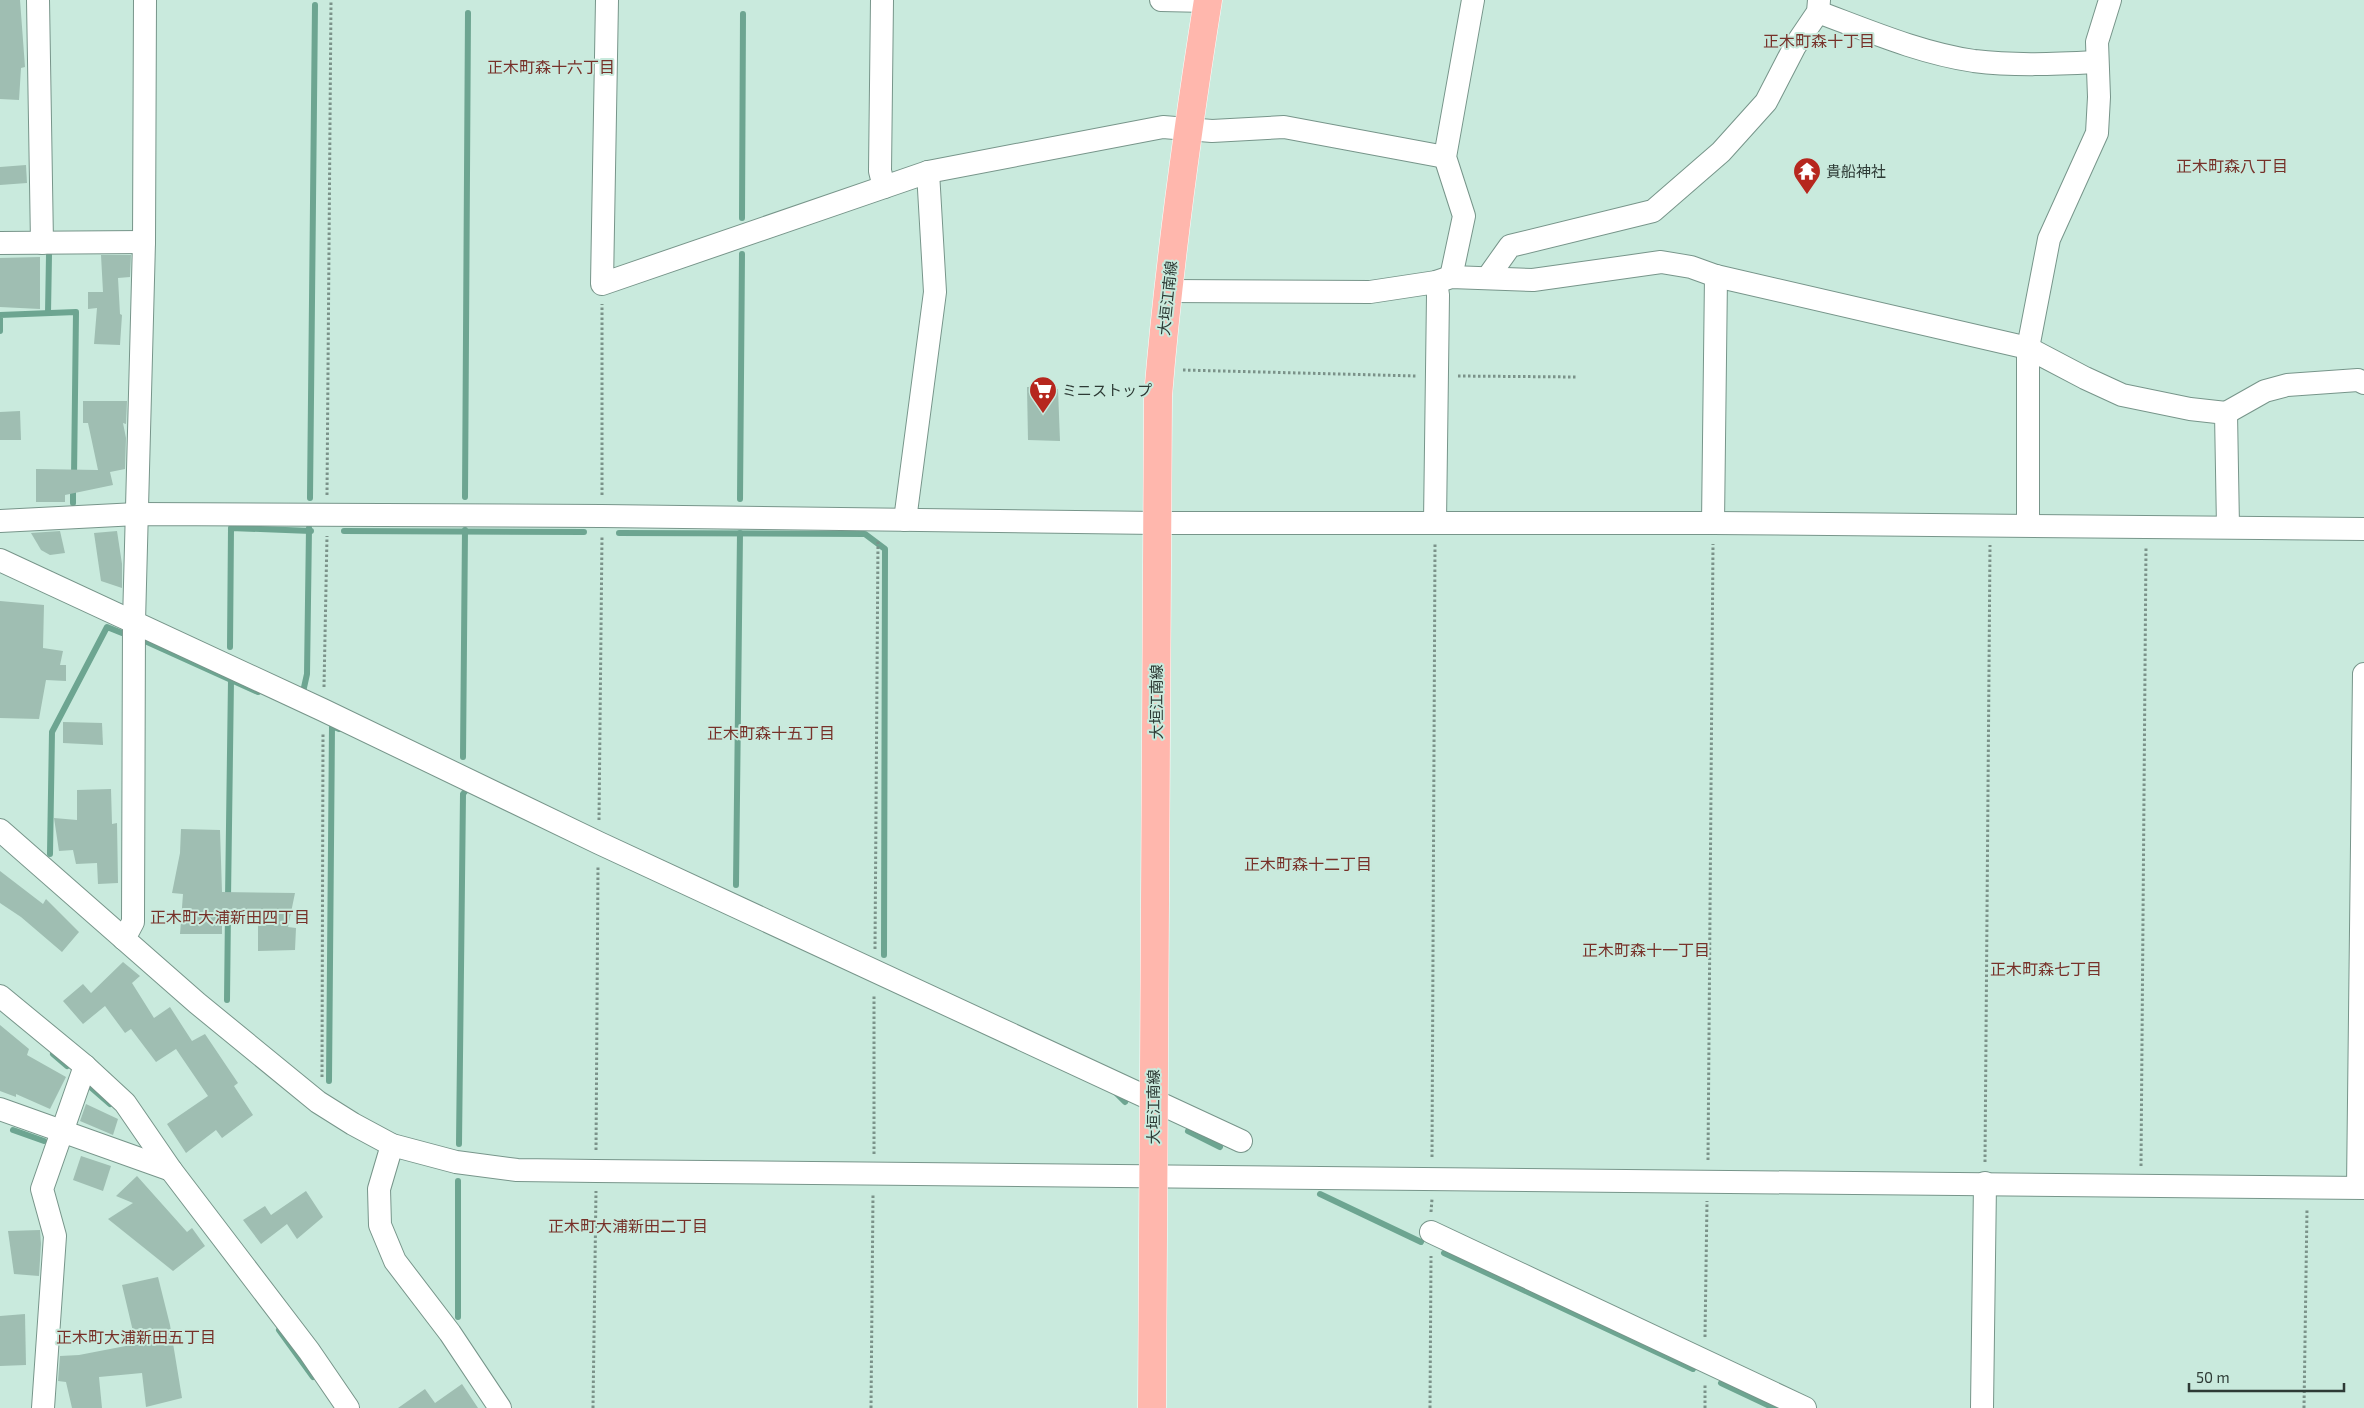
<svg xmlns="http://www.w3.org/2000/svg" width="2364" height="1408" font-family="'Exo 2','Noto Sans JP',sans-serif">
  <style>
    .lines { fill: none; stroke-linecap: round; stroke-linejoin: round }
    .stream { stroke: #6da591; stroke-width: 6 }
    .building { fill: #9fbeb2 }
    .minor-casing { stroke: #77958a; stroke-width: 24 }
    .major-casing { stroke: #fff; stroke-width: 29 }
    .path { stroke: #7b9289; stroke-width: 3; stroke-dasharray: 2.5 2.5; stroke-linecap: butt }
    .minor { stroke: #fff; stroke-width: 22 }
    .major { stroke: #ffb7ad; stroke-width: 28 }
    .labels { text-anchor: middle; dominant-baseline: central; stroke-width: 4; stroke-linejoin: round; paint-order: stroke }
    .poi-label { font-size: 15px; fill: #2d3a35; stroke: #c9eadd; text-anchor: start }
    .street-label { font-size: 15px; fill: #2d3a35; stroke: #c9eadd }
    .neighbourhood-label { font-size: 16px; fill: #773129; stroke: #c9eadd }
  </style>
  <rect width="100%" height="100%" fill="#c9eadd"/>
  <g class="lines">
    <g class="stream">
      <polyline points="742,218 743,14"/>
      <polyline points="48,313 49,255"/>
      <polyline points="0,331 0,315 76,312 74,477"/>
      <polyline points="465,497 468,13"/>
      <polyline points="310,498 315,5"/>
      <polyline points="740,499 742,254"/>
      <polyline points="73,503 73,487"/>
      <polyline points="344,531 584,532"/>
      <polyline points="619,533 865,534 885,549 884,955"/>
      <polyline points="145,641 258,692"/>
      <polyline points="230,647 231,528 311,531"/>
      <polyline points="303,692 307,674 309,528"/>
      <polyline points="463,757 465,530"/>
      <polyline points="50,854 52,732 107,627 122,633"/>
      <polyline points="736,885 740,533"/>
      <polyline points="228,899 231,680"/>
      <polyline points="227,1000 228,911"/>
      <polyline points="53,1054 67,1066"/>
      <polyline points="329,1081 332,726 339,729"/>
      <polyline points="87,1084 110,1104"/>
      <polyline points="1115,1092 1125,1102"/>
      <polyline points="13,1130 44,1141"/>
      <polyline points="1188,1131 1220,1147"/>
      <polyline points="459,1144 463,794 467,789"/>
      <polyline points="1320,1194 1421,1242"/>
      <polyline points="1444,1253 1693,1369"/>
      <polyline points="458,1317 458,1181"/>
      <polyline points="279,1330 313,1377"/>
      <polyline points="1721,1383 1774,1408"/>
    </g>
  </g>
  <g class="building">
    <polygon points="0,0 20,0 25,67 21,68 19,100 0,99"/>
    <polygon points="26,165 27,183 0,185 0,167"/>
    <polygon points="101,255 131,255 130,277 118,278 120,314 122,315 120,345 94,344 97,308 88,309 88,292 103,292"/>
    <polygon points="40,257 40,309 0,307 0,258"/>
    <polygon points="1027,387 1058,389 1060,441 1028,440"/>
    <polygon points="83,401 127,401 126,424 123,423 126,438 125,469 110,472 113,485 65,495 65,502 36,502 36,469 98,470 88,423 83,423"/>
    <polygon points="20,411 21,440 0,440 0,412"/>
    <polygon points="60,531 65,553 50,555 41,550 31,533"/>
    <polygon points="117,531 122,564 122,588 101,581 94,533"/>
    <polygon points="0,601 44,605 43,648 63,651 60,665 66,665 66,681 46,680 39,719 0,718"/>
    <polygon points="63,722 102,723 103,745 63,743"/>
    <polygon points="111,789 112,824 117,823 118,883 98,884 97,863 76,864 73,850 59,851 54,818 77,820 77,790"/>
    <polygon points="181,829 220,830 222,892 295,893 288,927 296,928 295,950 258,951 258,920 222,920 222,934 180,934 183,894 172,893 180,853"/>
    <polygon points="0,871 43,904 46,899 79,932 62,952 21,917 0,903"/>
    <polygon points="123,962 140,976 132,983 154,1018 170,1007 192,1041 205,1034 238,1083 234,1086 253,1115 222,1138 216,1130 186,1153 167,1124 208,1096 176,1049 156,1062 131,1029 125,1033 105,1006 83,1024 63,1001 83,984 91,993"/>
    <polygon points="0,1025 29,1049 27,1055 66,1077 50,1109 16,1094 16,1097 0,1091"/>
    <polygon points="86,1104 118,1119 113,1135 80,1121"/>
    <polygon points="81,1156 111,1166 103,1191 73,1180"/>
    <polygon points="137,1176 187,1232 192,1228 205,1246 173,1271 108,1219 133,1203 116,1196"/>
    <polygon points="306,1191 323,1217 297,1239 287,1224 261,1244 243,1220 265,1206 271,1215"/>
    <polygon points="40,1230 41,1244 39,1276 14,1274 8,1231"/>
    <polygon points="158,1277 170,1325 182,1398 146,1407 142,1373 99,1377 102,1408 72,1408 66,1382 58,1381 60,1356 79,1355 136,1344 122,1285"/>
    <polygon points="25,1314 26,1365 0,1366 0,1316"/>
    <polygon points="462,1384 478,1408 398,1408 425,1389 435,1403"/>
  </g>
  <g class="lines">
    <g class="minor-casing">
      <g id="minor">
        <polyline points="38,0 42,243"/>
        <polyline points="607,0 602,284 928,172 1163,127 1212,131 1284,127 1445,157"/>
        <polyline points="882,0 880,171 884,187"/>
        <polyline points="1161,0 1207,1"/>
        <path d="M1818,12C1869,31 1920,53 1974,61C2014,66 2056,64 2096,62"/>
        <polyline points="0,243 144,242"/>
        <polyline points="1451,277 1464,216 1445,157 1473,0"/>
        <polyline points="1488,277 1510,246 1653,211 1721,152 1766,102 1795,46 1818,12 1819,0"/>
        <polyline points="1167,291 1370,292 1436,282 1451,277 1533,280 1661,262 1691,267 1716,276 2028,348 2085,378 2122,395 2190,409 2226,413 2228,527"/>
        <polyline points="2226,413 2265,391 2287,385 2358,380 2364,383"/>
        <polyline points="905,520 935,292 928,172"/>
        <polyline points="0,521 137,514 602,516 1157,523 1713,523 2364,529"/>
        <polyline points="1435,522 1438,295 1436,282"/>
        <polyline points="1713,523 1716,276"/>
        <polyline points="2028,525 2028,348 2049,239 2097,133 2099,97 2097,42 2110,0"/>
        <polyline points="0,560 323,710 599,843 1241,1141"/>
        <polyline points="0,830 197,1003 318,1102 353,1124 392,1145 456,1162 517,1170 596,1171 2364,1188"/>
        <polyline points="124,939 133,922 134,622 144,242 145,0"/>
        <polyline points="0,996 85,1066 125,1103 171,1170 309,1351 348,1408"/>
        <polyline points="0,1109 171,1170"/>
        <polyline points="392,1145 379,1189 380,1225 395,1261 450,1333 500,1408"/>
        <polyline points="2358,1187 2364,674"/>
        <polyline points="1431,1232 1805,1408"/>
        <polyline points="43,1408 55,1236 42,1189 85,1066"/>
        <polyline points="1982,1408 1985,1183"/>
      </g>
    </g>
    <g class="major-casing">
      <path id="major" d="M1152,1408L1158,396C1169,263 1187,132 1208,0"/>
    </g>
    <g class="path">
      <polyline points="1183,370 1417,376"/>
      <polyline points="1458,376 1577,377"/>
      <polyline points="327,495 331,0"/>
      <polyline points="602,495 602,304"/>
      <polyline points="324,687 327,536"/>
      <polyline points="599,820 602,536"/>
      <polyline points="875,949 878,540"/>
      <polyline points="322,1077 323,733"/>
      <polyline points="596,1150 598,866"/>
      <polyline points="874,1154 874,995"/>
      <polyline points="1432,1157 1435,544"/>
      <polyline points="1708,1160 1713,544"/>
      <polyline points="1985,1162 1990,545"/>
      <polyline points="2141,1166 2146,547"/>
      <polyline points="1431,1212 1432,1199"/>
      <polyline points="1705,1337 1707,1201"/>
      <polyline points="593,1408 596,1191"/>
      <polyline points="871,1408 873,1195"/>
      <polyline points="1430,1408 1431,1256"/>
      <polyline points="1705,1408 1705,1384"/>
      <polyline points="2304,1408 2307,1209"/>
    </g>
    <use href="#minor" class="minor"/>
    <use href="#major" class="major"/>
  </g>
  <defs>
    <g id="temple-pin" transform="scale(1.4375)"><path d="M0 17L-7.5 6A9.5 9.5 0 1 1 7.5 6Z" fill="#b6271e" stroke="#c9eadd"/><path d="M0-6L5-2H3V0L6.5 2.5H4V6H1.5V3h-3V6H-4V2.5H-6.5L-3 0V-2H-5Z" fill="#fff"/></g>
    <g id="supermarket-pin" transform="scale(1.4375)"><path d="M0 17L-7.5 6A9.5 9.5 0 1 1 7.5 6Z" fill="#b6271e" stroke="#c9eadd"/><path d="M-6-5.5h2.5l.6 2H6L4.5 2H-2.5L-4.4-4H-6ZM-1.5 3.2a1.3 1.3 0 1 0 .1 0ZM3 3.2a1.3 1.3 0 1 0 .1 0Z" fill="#fff"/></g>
  </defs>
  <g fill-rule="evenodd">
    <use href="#temple-pin" x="1807" y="171"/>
    <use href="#supermarket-pin" x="1043" y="390"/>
  </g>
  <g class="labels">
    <g class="poi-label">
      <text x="1826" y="171">貴船神社</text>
      <text x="1062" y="390">ミニストップ</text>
    </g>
    <g class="street-label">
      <text transform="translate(1167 298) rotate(-84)">大垣江南線</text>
      <text transform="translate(1156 702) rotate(-90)">大垣江南線</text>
      <text transform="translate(1153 1107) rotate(-90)">大垣江南線</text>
    </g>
    <g class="neighbourhood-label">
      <text x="1819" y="40">正木町森十丁目</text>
      <text x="551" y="66">正木町森十六丁目</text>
      <text x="2232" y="165">正木町森八丁目</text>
      <text x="771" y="732">正木町森十五丁目</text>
      <text x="1308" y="863">正木町森十二丁目</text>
      <text x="230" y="916">正木町大浦新田四丁目</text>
      <text x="1646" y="949">正木町森十一丁目</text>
      <text x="2046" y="968">正木町森七丁目</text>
      <text x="628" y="1225">正木町大浦新田二丁目</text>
      <text x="136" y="1336">正木町大浦新田五丁目</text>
    </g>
  </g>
  <path d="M2189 1383v8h155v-8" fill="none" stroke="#2d3a35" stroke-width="2.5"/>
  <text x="2196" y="1383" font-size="15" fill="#2d3a35" stroke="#c9eadd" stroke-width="4" paint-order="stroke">50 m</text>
</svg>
